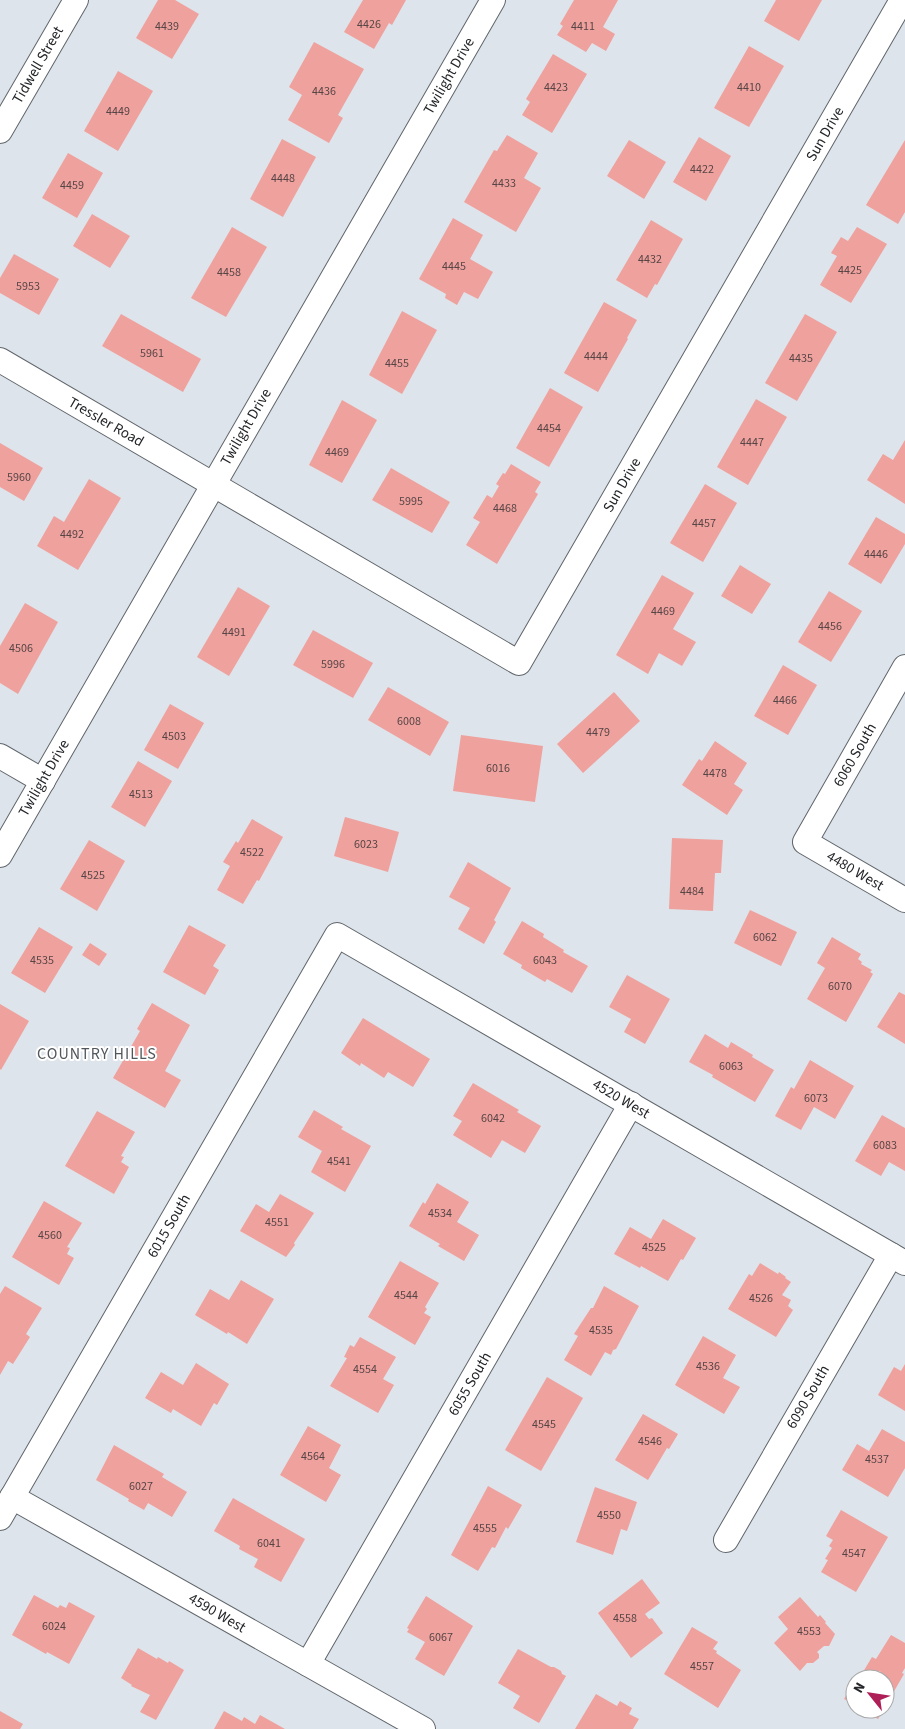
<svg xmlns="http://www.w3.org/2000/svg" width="905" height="1729" font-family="'Source Sans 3',sans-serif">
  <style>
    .building { fill: #efa19d }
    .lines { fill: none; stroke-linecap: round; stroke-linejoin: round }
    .minor-casing { stroke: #60666b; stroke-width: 26 }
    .minor { stroke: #fff; stroke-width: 24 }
    .labels { text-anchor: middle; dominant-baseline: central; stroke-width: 4; stroke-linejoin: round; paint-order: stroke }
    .number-label { font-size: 12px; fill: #574546 }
    .street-label { font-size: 15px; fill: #242629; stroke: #fff }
    .neighbourhood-label { font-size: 16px; letter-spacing: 1px; fill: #51565b; stroke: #fff }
  </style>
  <rect width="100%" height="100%" fill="#dee4eb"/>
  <g class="building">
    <polygon points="158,0 175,0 199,14 172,59 136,38"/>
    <polygon points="363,0 406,0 392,25 389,23 374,49 344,32"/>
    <polygon points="574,0 618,0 603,27 615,34 606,51 592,43 586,52 557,35 563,26 560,24"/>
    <polygon points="776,0 822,0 799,41 764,21"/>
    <polygon points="314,42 364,69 338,115 343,118 329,143 288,120 302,95 289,87"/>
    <polygon points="749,46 784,66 749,127 714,108"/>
    <polygon points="553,54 587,74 552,133 522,115 530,102 526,99"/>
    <polygon points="118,71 153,91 118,151 84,131"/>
    <polygon points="507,135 538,153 524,178 541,188 516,232 464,202 494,150 497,151"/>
    <polygon points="699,137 731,156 706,201 673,182"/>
    <polygon points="282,139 316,157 283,217 250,199"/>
    <polygon points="629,140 666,162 644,199 607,176"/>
    <polygon points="905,140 905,212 898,224 866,205"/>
    <polygon points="68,153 103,173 77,218 42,198"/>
    <polygon points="92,214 130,236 110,268 73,246"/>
    <polygon points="453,218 483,235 470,259 493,272 478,299 464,292 457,305 445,298 446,294 419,279"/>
    <polygon points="651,220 683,239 657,285 655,284 647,298 616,280"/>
    <polygon points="232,227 267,247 226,317 191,298"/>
    <polygon points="857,227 887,244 851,303 820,285 837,256 831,253 841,237 848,241"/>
    <polygon points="14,254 59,279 39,315 0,293 0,278"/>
    <polygon points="604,302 637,320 627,338 628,339 598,392 564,373"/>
    <polygon points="402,311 437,330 402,394 369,375"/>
    <polygon points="121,314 201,359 183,392 102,346"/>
    <polygon points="805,314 837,332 797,401 765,383"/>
    <polygon points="550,388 583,407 549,467 516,448"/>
    <polygon points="756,399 787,417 748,485 717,467"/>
    <polygon points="342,400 377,420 342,483 309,465"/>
    <polygon points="905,440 905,504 867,480 883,454 893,460"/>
    <polygon points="0,443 43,468 24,501 0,487"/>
    <polygon points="511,464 541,482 535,492 538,494 497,564 466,545 480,522 473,518 487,495 492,498 499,486 496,484 503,473 505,474"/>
    <polygon points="391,468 450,502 432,533 372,500"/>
    <polygon points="89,479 121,498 78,570 37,546 54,516 64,522"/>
    <polygon points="705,484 737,503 703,562 670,543"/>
    <polygon points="876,517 905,534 905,544 881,584 848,564"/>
    <polygon points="740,565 771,584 752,614 721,596"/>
    <polygon points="662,575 694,593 673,629 696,642 682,666 659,653 648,674 616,655"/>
    <polygon points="238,587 270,606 229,676 197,657"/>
    <polygon points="829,591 862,611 831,662 798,642"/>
    <polygon points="25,603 58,622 18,694 0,683 0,646"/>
    <polygon points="313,630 373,663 353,698 293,665"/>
    <polygon points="783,665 817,685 788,735 754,716"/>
    <polygon points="388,687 449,722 430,756 368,720"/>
    <polygon points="614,692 640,721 583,773 557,744"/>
    <polygon points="170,704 204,723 178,769 144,750"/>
    <polygon points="461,735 543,746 535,802 453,791"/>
    <polygon points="715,741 747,763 734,784 743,790 727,815 682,785 699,759 702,761"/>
    <polygon points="138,761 172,781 145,827 111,807"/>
    <polygon points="345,817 399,832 388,872 334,856"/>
    <polygon points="252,819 283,837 259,881 257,880 243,904 217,890 230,866 223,862 236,841 238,843"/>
    <polygon points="672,838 723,840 721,873 715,873 713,911 669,909"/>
    <polygon points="89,840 125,861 97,911 60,889"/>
    <polygon points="468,862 511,888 494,920 496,922 484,944 458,929 470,908 449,897"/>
    <polygon points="750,910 797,932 781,966 734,943"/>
    <polygon points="522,921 544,934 543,937 564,950 563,952 588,966 572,993 547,979 545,982 521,968 522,965 503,954"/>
    <polygon points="189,925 226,945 213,966 219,970 205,995 163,972"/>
    <polygon points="39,927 73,947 45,993 11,973"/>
    <polygon points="832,937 861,954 858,959 862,962 861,964 872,970 870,972 873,974 846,1022 807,999 825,968 817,963"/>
    <polygon points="90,943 107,954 99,966 82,955"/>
    <polygon points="627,975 670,999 645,1044 624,1032 631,1019 609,1007"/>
    <polygon points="899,992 905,995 905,1044 877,1027"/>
    <polygon points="152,1003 190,1025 165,1071 181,1080 165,1108 113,1078 140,1031 137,1029"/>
    <polygon points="0,1004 29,1021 1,1070 0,1069"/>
    <polygon points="363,1018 430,1059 413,1087 388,1072 384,1078 361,1063 360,1066 341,1053"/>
    <polygon points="705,1034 728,1048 731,1042 753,1055 752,1057 774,1070 755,1102 712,1077 713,1075 689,1062"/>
    <polygon points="810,1060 854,1086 835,1119 814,1107 801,1130 775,1116 791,1087 794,1089"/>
    <polygon points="473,1083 519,1110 517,1112 541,1126 525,1153 502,1140 491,1158 453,1135 462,1121 453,1116"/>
    <polygon points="314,1110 343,1127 341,1129 371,1146 345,1192 311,1172 322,1151 298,1137"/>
    <polygon points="97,1111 135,1132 121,1156 124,1157 121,1162 129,1167 114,1194 65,1166"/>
    <polygon points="882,1115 905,1128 905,1171 889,1162 881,1176 855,1161"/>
    <polygon points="437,1183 469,1202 457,1222 479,1235 464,1261 438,1246 440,1244 409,1226 423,1202 425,1204"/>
    <polygon points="280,1194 314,1213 294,1243 295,1245 286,1257 240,1231 256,1204 269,1212"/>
    <polygon points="44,1201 82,1223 67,1247 70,1248 67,1254 74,1258 59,1285 12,1257"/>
    <polygon points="663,1219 696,1238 683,1260 681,1259 668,1281 641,1266 640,1268 614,1254 630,1227 651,1239"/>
    <polygon points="400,1261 439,1283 425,1307 427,1309 424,1313 431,1317 415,1345 368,1317"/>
    <polygon points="760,1263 778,1274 779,1272 786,1277 785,1278 791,1282 782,1295 791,1300 788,1306 793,1310 776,1337 728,1309 749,1274 752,1276"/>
    <polygon points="241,1280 274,1299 247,1344 228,1332 227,1334 195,1315 210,1289 229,1300"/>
    <polygon points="5,1286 42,1308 26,1334 30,1337 13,1364 8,1361 0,1375 0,1294"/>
    <polygon points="604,1286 639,1306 616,1349 613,1350 611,1355 605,1352 591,1376 564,1360 578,1336 574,1334 591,1308 593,1308"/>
    <polygon points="703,1336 736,1355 723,1378 740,1387 724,1414 675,1385"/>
    <polygon points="360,1337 396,1357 383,1379 394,1385 378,1413 330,1386 347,1358 344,1357 350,1345 354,1347"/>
    <polygon points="196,1363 229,1384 217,1405 214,1403 201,1426 173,1409 171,1413 145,1398 161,1372 183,1385"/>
    <polygon points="905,1364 905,1411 878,1395 894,1367 901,1371"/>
    <polygon points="547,1377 583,1398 541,1471 505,1450"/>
    <polygon points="643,1414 678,1434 669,1449 667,1448 648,1480 615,1460"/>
    <polygon points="308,1426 341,1445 329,1468 341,1475 326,1502 280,1475"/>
    <polygon points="882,1429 905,1442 905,1468 888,1497 842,1470 857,1444 869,1451"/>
    <polygon points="114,1445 164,1474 162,1477 187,1492 172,1517 148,1503 144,1510 128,1501 129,1499 96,1480"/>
    <polygon points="488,1486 522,1505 508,1529 506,1527 495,1548 492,1547 478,1571 451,1555"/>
    <polygon points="595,1487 637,1502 627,1531 621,1529 613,1555 576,1542"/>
    <polygon points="233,1498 305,1539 281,1582 254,1567 258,1559 239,1549 240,1546 214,1531"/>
    <polygon points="841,1510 888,1537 856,1592 821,1572 828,1560 825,1559 832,1548 829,1546 833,1540 826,1536"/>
    <polygon points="642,1579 660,1603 645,1614 649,1619 652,1618 663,1633 631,1658 598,1613"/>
    <polygon points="34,1595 58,1608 60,1605 66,1608 69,1602 95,1616 69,1664 47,1652 46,1654 12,1635"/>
    <polygon points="426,1596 473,1626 444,1676 415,1659 425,1642 407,1632 409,1629 407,1628"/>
    <polygon points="800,1597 818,1617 820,1615 826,1622 825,1623 835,1634 829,1646 824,1646 817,1652 819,1654 819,1658 813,1663 807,1663 800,1671 774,1643 788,1629 778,1617"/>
    <polygon points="692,1627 718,1642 713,1649 717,1651 716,1653 741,1670 718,1708 664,1674"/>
    <polygon points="891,1635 905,1643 905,1668 902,1673 904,1674 885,1707 885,1679 856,1679 858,1675 860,1677 872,1657 876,1659"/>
    <polygon points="138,1648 157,1659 158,1657 168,1663 169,1661 184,1670 156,1720 140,1712 150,1695 131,1686 132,1685 121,1678"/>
    <polygon points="518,1649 551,1667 554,1667 561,1671 562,1674 566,1676 539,1723 513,1708 520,1696 498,1683"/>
    <polygon points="855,1681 855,1705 844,1699"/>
    <polygon points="596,1694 617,1706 620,1701 632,1708 629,1714 639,1719 633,1729 575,1729"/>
    <polygon points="861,1709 884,1709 878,1719"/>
    <polygon points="0,1711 23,1724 20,1729 0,1729"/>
    <polygon points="224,1711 242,1721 244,1717 255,1724 260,1715 285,1729 214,1729"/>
  </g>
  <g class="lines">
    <g class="minor-casing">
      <g id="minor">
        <polyline points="0,131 76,0"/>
        <polyline points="0,360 519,663 902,0"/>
        <polyline points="905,667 805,842 905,900"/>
        <polyline points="0,756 43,781"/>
        <polyline points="0,855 493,0"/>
        <polyline points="12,1497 423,1729"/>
        <polyline points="0,1518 337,935 905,1263"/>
        <polyline points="726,1540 891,1255"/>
        <polyline points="308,1664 631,1104"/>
      </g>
    </g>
    <use href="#minor" class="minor"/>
  </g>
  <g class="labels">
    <g class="number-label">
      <text x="369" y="24">4426</text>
      <text x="167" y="26">4439</text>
      <text x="583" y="26">4411</text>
      <text x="556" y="87">4423</text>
      <text x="749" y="87">4410</text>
      <text x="324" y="91">4436</text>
      <text x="118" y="111">4449</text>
      <text x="702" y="169">4422</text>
      <text x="283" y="178">4448</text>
      <text x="504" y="183">4433</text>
      <text x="72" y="185">4459</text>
      <text x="650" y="259">4432</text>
      <text x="454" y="266">4445</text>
      <text x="850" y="270">4425</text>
      <text x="229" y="272">4458</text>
      <text x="28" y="286">5953</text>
      <text x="152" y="353">5961</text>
      <text x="596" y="356">4444</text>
      <text x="801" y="358">4435</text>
      <text x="397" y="363">4455</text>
      <text x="549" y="428">4454</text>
      <text x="752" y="442">4447</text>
      <text x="337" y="452">4469</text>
      <text x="19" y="477">5960</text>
      <text x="411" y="501">5995</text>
      <text x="505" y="508">4468</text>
      <text x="704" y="523">4457</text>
      <text x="72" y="534">4492</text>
      <text x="876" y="554">4446</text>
      <text x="663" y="611">4469</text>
      <text x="830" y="626">4456</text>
      <text x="234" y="632">4491</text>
      <text x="21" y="648">4506</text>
      <text x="333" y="664">5996</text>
      <text x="785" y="700">4466</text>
      <text x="409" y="721">6008</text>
      <text x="598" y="732">4479</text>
      <text x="174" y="736">4503</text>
      <text x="498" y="768">6016</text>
      <text x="715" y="773">4478</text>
      <text x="141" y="794">4513</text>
      <text x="366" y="844">6023</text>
      <text x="252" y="852">4522</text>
      <text x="93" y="875">4525</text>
      <text x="692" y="891">4484</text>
      <text x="765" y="937">6062</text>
      <text x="42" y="960">4535</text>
      <text x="545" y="960">6043</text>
      <text x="840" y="986">6070</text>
      <text x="731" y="1066">6063</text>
      <text x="816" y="1098">6073</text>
      <text x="493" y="1118">6042</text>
      <text x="885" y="1145">6083</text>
      <text x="339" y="1161">4541</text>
      <text x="440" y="1213">4534</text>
      <text x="277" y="1222">4551</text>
      <text x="50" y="1235">4560</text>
      <text x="654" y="1247">4525</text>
      <text x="406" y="1295">4544</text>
      <text x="761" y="1298">4526</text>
      <text x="601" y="1330">4535</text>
      <text x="708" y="1366">4536</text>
      <text x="365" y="1369">4554</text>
      <text x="544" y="1424">4545</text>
      <text x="650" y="1441">4546</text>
      <text x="313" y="1456">4564</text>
      <text x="877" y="1459">4537</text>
      <text x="141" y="1486">6027</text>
      <text x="609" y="1515">4550</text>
      <text x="485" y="1528">4555</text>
      <text x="269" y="1543">6041</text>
      <text x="854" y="1553">4547</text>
      <text x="625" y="1618">4558</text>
      <text x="54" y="1626">6024</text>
      <text x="809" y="1631">4553</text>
      <text x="441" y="1637">6067</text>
      <text x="702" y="1666">4557</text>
    </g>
    <g class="street-label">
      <text transform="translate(38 65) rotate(-60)">Tidwell Street</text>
      <text transform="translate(449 76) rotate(-60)">Twilight Drive</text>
      <text transform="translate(825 134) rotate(-60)">Sun Drive</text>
      <text transform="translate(106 422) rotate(30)">Tressler Road</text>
      <text transform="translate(246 427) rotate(-60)">Twilight Drive</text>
      <text transform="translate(622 485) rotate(-60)">Sun Drive</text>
      <text transform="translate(855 755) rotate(-60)">6060 South</text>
      <text transform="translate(44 778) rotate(-60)">Twilight Drive</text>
      <text transform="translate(855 871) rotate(30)">4480 West</text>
      <text transform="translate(621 1099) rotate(30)">4520 West</text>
      <text transform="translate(169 1226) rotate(-60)">6015 South</text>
      <text transform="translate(470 1384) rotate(-60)">6055 South</text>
      <text transform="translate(808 1397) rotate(-60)">6090 South</text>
      <text transform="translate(217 1613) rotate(30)">4590 West</text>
    </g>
    <g class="neighbourhood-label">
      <text x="97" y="1054">COUNTRY HILLS</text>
    </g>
  </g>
  <g transform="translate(870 1694) rotate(300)"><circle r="24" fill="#ffffff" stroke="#a7a8a9"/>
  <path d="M0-4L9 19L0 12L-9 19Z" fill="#af1f57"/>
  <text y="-8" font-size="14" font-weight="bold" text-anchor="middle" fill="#242629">N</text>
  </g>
</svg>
